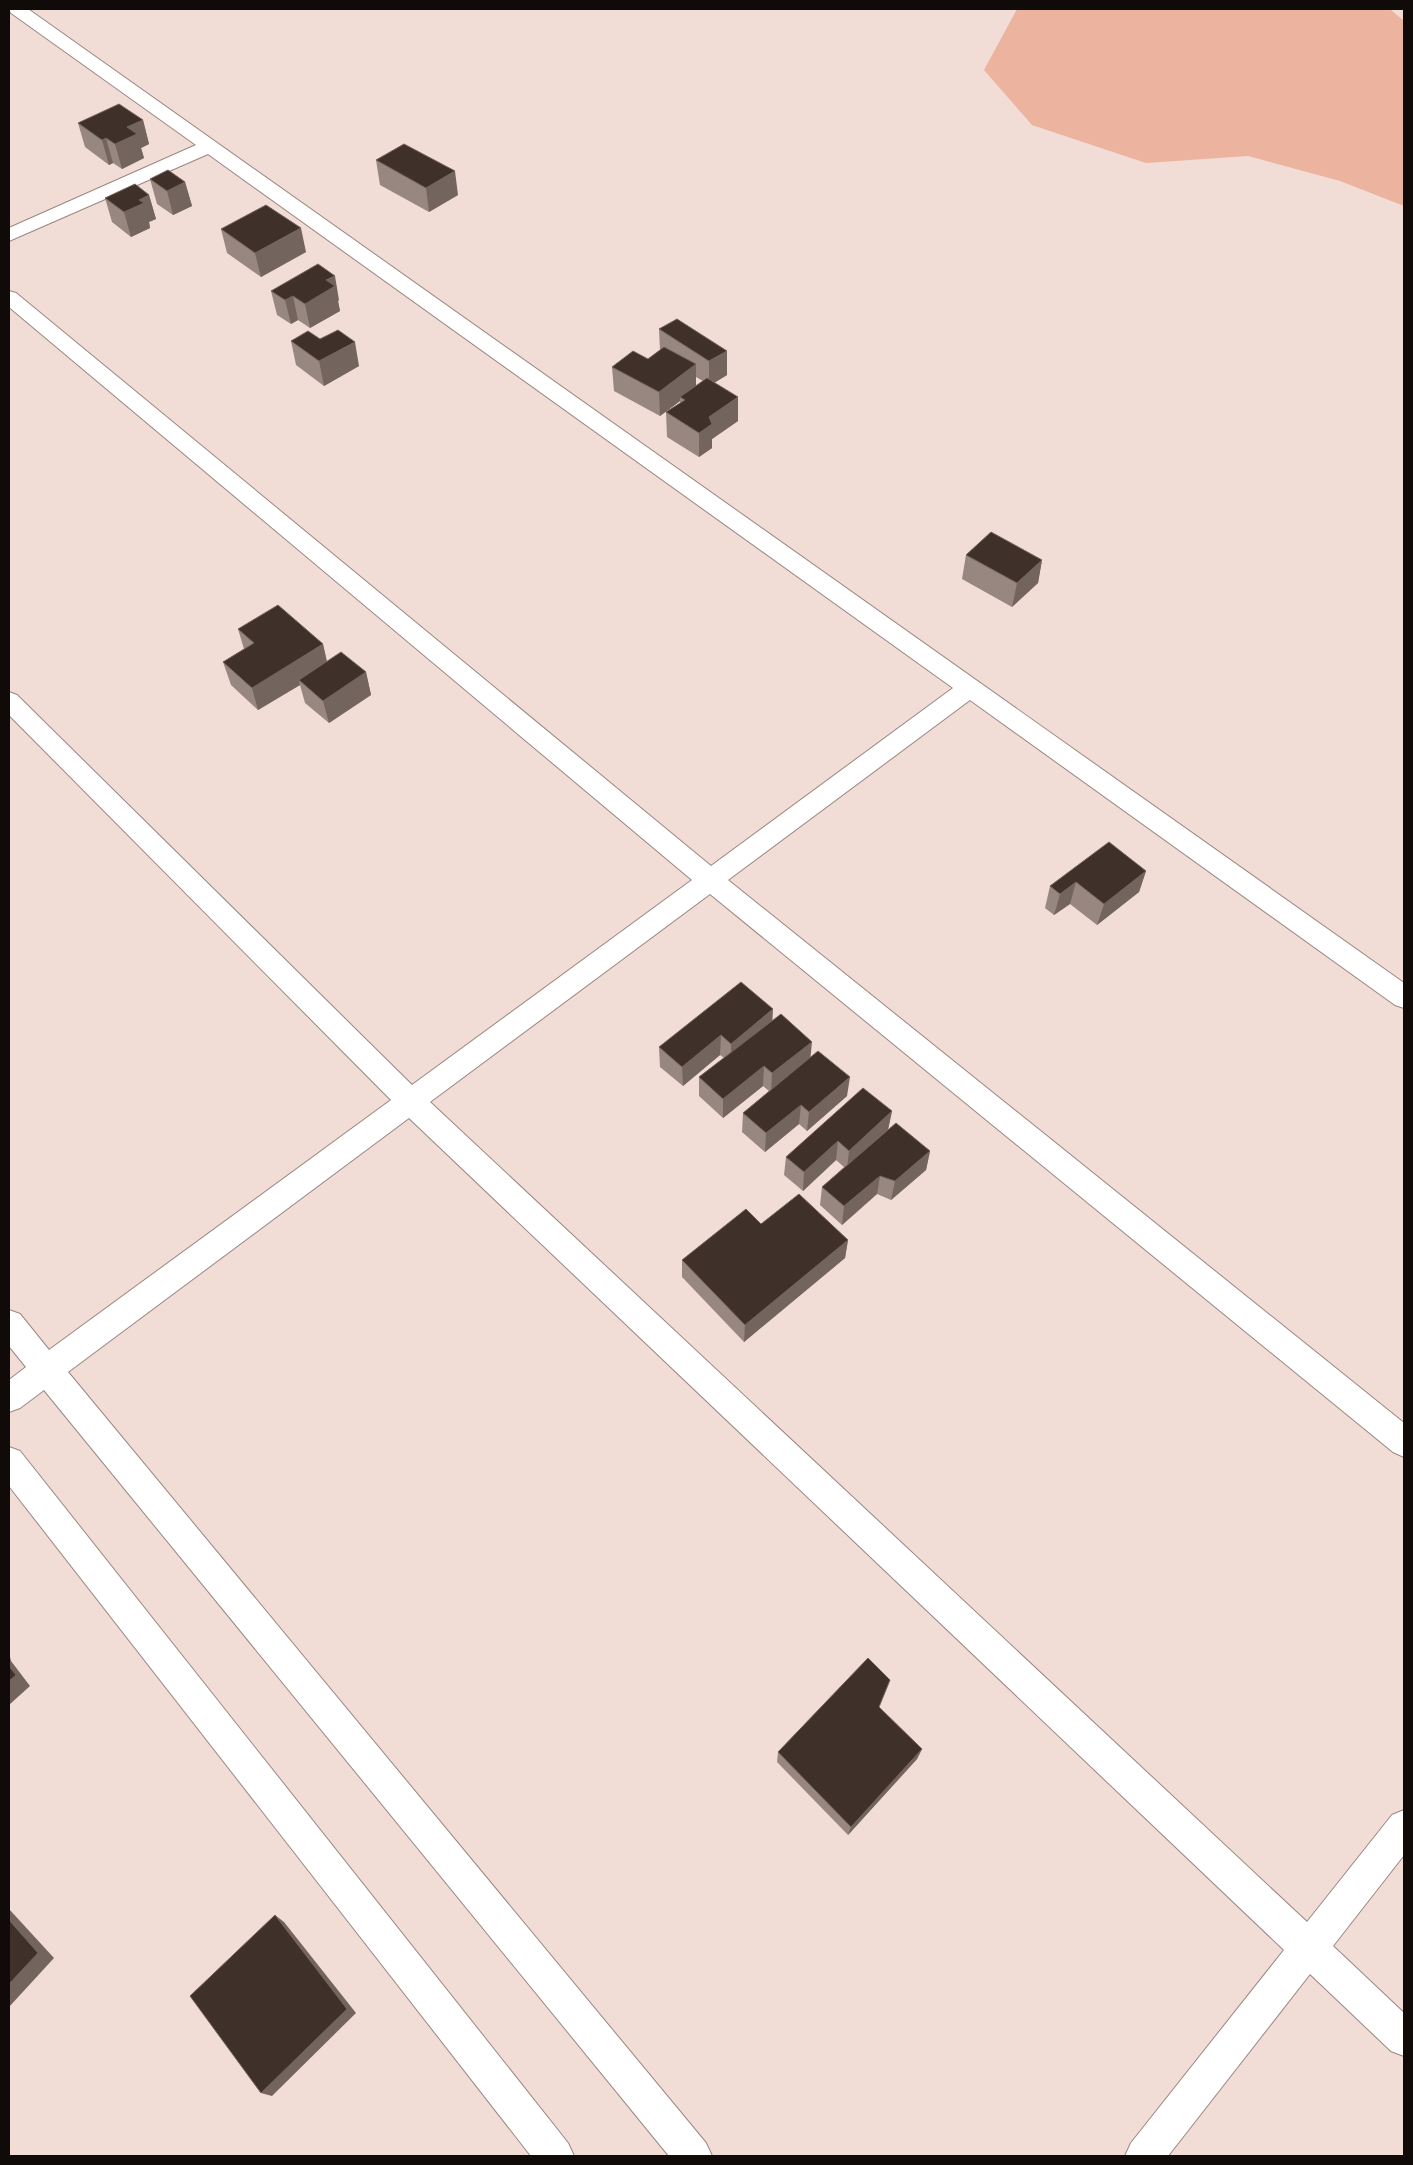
<svg xmlns="http://www.w3.org/2000/svg" width="1413" height="2165" font-family="Commissioner,sans-serif">
  <style>
    .green { fill: #ecb39f }
    .lines { fill: none; stroke-linecap: round; stroke-linejoin: round }
    .minor-casing { stroke: #998781; stroke-width: 2 }
    .minor { fill: #fff; fill-rule: evenodd }
    .wall { fill: #988680; fill-rule: evenodd }
    .shaded-wall { fill: #74645e }
    .building { fill: #3f302a; stroke: #74645e }
  </style>
  <rect width="100%" height="100%" fill="#f1ddd6"/>
  <polygon class="green" points="1017,9 1390,9 1404,21 1404,206 1340,181 1248,156 1146,163 1032,125 984,70"/>
  <g class="lines">
    <g class="minor-casing">
      <g id="minor">
        <polygon points="9,9 28,9 1404,983 1404,1008 1395,1005 970,700 728,880 1404,1423 1404,1457 1393,1452 710,894 430,1102 1307,1922 1392,1815 1404,1810 1404,1855 1333,1946 1404,2013 1404,2056 1391,2051 1310,1974 1168,2156 1125,2156 1131,2143 1284,1950 409,1118 68,1372 706,2143 712,2156 669,2156 44,1390 20,1408 9,1412 9,1380 26,1367 9,1346 9,1310 20,1314 49,1350 391,1100 9,715 9,692 17,695 412,1085 692,880 9,307 9,291 16,293 711,866 953,688 208,154 9,241 9,228 196,145 11,13"/>
        <polygon points="9,1447 20,1451 568,2143 574,2156 531,2156 9,1486"/>
      </g>
    </g>
    <use href="#minor" class="minor"/>
  </g>
  <g class="wall">
    <polygon points="143,120 149,144 141,148 144,158 122,169 113,163 109,165 85,147 78,123"/>
    <polygon points="376,160 458,195 429,212 380,185"/>
    <polygon points="150,179 185,182 192,206 173,215 157,204"/>
    <polygon points="149,195 156,219 149,222 150,228 131,237 112,222 105,198"/>
    <polygon points="221,229 306,252 261,277 227,253"/>
    <polygon points="271,291 339,300 338,301 340,311 310,328 298,320 291,324 277,315"/>
    <path d="M677,319L727,375L714,383L738,421L712,439V448L699,457L667,437L666,412L680,403V401L660,416L614,391L612,367L648,359L660,350L659,329ZM696,377L703,381L696,386Z"/>
    <polygon points="320,339 359,366 324,386 296,365 291,341"/>
    <polygon points="966,555 1042,560 1038,583 1012,607 962,579"/>
    <polygon points="238,629 323,644 327,662 366,672 371,695 329,723 305,703 300,685 258,710 231,685 223,662 244,649"/>
    <polygon points="1146,871 1139,892 1097,925 1070,904 1054,915 1045,908 1050,886"/>
    <polygon points="772,1021 811,1057 847,1096 807,1131 799,1124 765,1152 742,1132 743,1113 769,1091 763,1086 723,1118 699,1096 699,1077 724,1058 720,1055 683,1086 660,1067 659,1047"/>
    <polygon points="892,1111 888,1129 930,1151 926,1170 891,1200 877,1194 842,1225 820,1205 822,1187 844,1167 836,1160 803,1191 784,1175 786,1157"/>
    <polygon points="761,1224 848,1240 845,1258 744,1342 682,1277 682,1260"/>
    <polygon points="879,1708 922,1749 917,1759 848,1835 777,1762 778,1752"/>
  </g>
  <g class="shaded-wall">
    <polygon points="143,120 149,144 141,148 144,158 122,169 115,144 127,127"/>
    <polygon points="106,138 113,163 109,165 102,140"/>
    <polygon points="455,171 458,195 429,212 426,188"/>
    <polygon points="185,182 192,206 173,215 167,191"/>
    <polygon points="149,195 156,219 149,222 150,228 131,237 124,212 139,200"/>
    <polygon points="301,228 306,252 261,277 255,253"/>
    <polygon points="335,276 339,300 338,301 340,311 310,328 305,304 326,280"/>
    <polygon points="293,296 298,320 291,324 285,300"/>
    <polygon points="355,342 359,366 324,386 319,361"/>
    <polygon points="727,351 727,375 709,386 709,361"/>
    <polygon points="696,364 696,388 680,397 680,401 660,416 659,392"/>
    <polygon points="738,397 738,421 712,439 712,448 699,457 699,433 709,417"/>
    <polygon points="1042,560 1038,583 1012,607 1017,583"/>
    <polygon points="323,644 328,667 299,680 300,685 258,710 252,688"/>
    <polygon points="366,672 371,695 329,723 323,701"/>
    <polygon points="1146,871 1139,892 1097,925 1104,904"/>
    <polygon points="1076,882 1070,904 1054,915 1060,894"/>
    <polygon points="773,1009 772,1029 731,1064 731,1044"/>
    <polygon points="721,1035 720,1055 683,1086 682,1067"/>
    <polygon points="812,1042 810,1062 771,1093 772,1073"/>
    <polygon points="764,1066 763,1086 723,1118 723,1099"/>
    <polygon points="850,1077 847,1096 807,1131 809,1112"/>
    <polygon points="801,1105 799,1124 765,1152 766,1133"/>
    <polygon points="892,1111 888,1130 847,1169 849,1151"/>
    <polygon points="838,1141 836,1160 803,1191 804,1172"/>
    <polygon points="930,1151 926,1170 891,1200 895,1181"/>
    <polygon points="880,1176 877,1194 842,1225 844,1206"/>
    <polygon points="848,1240 845,1258 744,1342 745,1325"/>
    <polygon points="9,1653 11,1661 30,1686 9,1705"/>
    <polygon points="922,1749 917,1759 848,1835 851,1827"/>
    <polygon points="9,1909 54,1958 9,2007"/>
    <polygon points="275,1915 284,1922 356,2013 272,2096 261,2093"/>
  </g>
  <g class="building">
    <polygon points="119,104 143,120 127,127 137,134 115,144 106,138 102,140 78,123"/>
    <polygon points="404,144 455,171 426,188 376,160"/>
    <polygon points="168,170 185,182 167,191 150,179"/>
    <polygon points="135,184 149,195 139,200 144,203 124,212 105,198"/>
    <polygon points="266,205 301,228 255,253 221,229"/>
    <polygon points="318,264 335,276 326,280 335,286 305,304 293,296 285,300 271,291"/>
    <polygon points="677,319 727,351 709,361 659,329"/>
    <polygon points="338,330 355,342 319,361 291,341 308,331 320,339"/>
    <polygon points="664,347 696,364 659,392 612,367 633,351 648,359"/>
    <polygon points="707,378 738,397 709,417 712,424 699,433 666,412 685,400 680,397"/>
    <polygon points="991,532 1042,560 1017,583 966,555"/>
    <polygon points="278,605 323,644 252,688 223,662 254,643 238,629"/>
    <polygon points="341,652 366,672 323,701 299,680"/>
    <polygon points="1109,842 1146,871 1104,904 1076,882 1060,894 1050,886"/>
    <polygon points="741,982 773,1009 731,1044 721,1035 682,1067 659,1047"/>
    <polygon points="781,1014 812,1042 772,1073 764,1066 723,1099 699,1077"/>
    <polygon points="818,1051 850,1077 809,1112 801,1105 766,1133 743,1113"/>
    <polygon points="863,1088 892,1111 849,1151 838,1141 804,1172 786,1157"/>
    <polygon points="896,1123 930,1151 895,1181 880,1176 844,1206 822,1187"/>
    <polygon points="799,1194 848,1240 745,1325 682,1260 746,1209 761,1224"/>
    <polygon points="868,1658 890,1680 879,1707 922,1749 851,1827 778,1752"/>
    <polygon points="9,1666 16,1675 9,1681"/>
    <polygon points="275,1915 347,2009 261,2093 190,1996"/>
    <polygon points="9,1920 38,1953 9,1984"/>
  </g>
  <rect width="1413" height="2165" fill="none" stroke="#100a08" stroke-width="20"/>
</svg>
